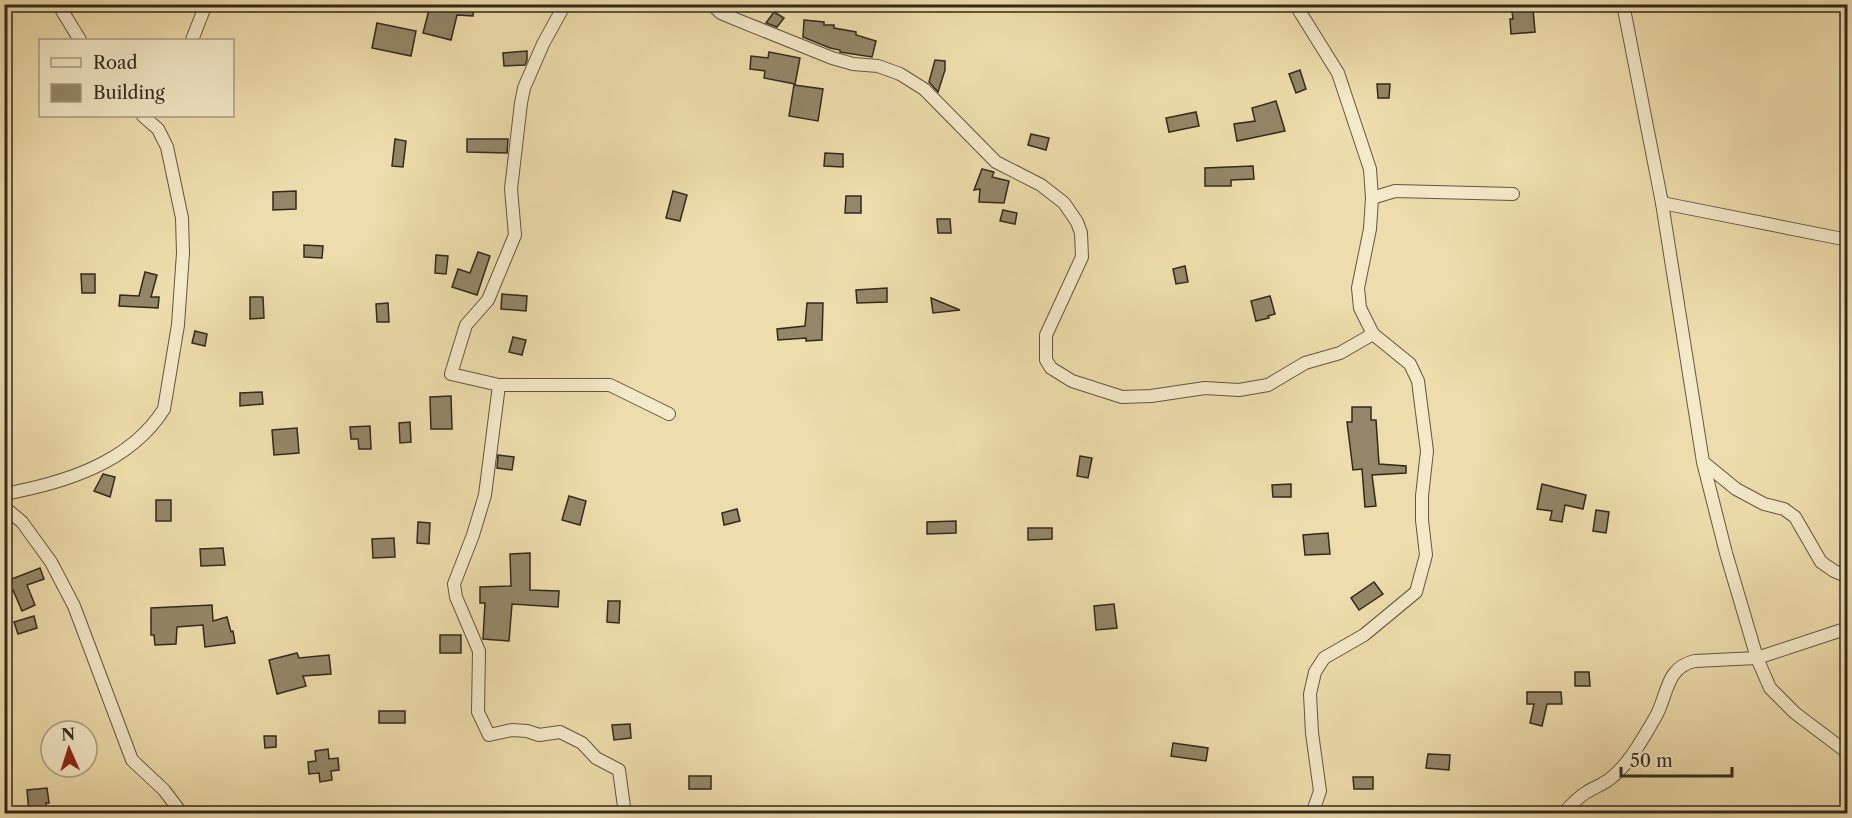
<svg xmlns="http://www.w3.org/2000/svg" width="1852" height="818" font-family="'Libre Caslon Text',serif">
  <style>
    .building { fill: #948768; stroke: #32291e; stroke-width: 1.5 }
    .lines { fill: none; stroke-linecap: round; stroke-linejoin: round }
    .street-casing { stroke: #615642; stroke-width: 14 }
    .street { stroke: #f4e9c9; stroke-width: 12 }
  </style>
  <rect width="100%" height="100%" fill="#eeddac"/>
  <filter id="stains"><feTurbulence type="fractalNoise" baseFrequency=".00333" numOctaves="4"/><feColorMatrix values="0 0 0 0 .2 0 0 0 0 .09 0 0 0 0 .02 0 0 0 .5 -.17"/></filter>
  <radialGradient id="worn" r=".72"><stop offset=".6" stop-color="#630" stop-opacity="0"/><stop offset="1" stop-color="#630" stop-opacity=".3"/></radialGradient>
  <g class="building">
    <polygon points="440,4 474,4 473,16 457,15 451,40 423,33 430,6 439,8"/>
    <polygon points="1533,9 1535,32 1511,34 1510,19 1513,19 1512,11"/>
    <polygon points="774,12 784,18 777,27 766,23"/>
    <polygon points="804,20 824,22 824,25 834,25 834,28 856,32 856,35 876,41 872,57 840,52 840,50 830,48 803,37"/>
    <polygon points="377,23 416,31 411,56 372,48"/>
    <polygon points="527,51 527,60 525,65 504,66 503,53"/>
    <polygon points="769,52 800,58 795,84 764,78 765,71 750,69 751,56 768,58"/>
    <polygon points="935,60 945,61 945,70 938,92 929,82"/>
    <polygon points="1300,70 1306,89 1296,93 1289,74"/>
    <polygon points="1377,84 1390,84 1389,98 1378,98"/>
    <polygon points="794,85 823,89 818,121 789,116"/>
    <polygon points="1276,101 1285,131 1237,141 1234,124 1255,121 1252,108"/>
    <polygon points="1196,112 1199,126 1169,132 1166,118"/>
    <polygon points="1031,134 1049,138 1046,150 1028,145"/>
    <polygon points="395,139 406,141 403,167 392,166"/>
    <polygon points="467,139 508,139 507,153 467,152"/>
    <polygon points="825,153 843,154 843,167 824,166"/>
    <polygon points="1253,166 1254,179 1231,180 1231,186 1205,186 1205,168"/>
    <polygon points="982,169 994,172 992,177 1009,181 1004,203 979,202 980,189 974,190"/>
    <polygon points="296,191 296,209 273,210 273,192"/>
    <polygon points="673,191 687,195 680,221 666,218"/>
    <polygon points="846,196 861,196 861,213 845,213"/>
    <polygon points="1003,210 1017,213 1015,224 1000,221"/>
    <polygon points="937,219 950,219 951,233 938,233"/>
    <polygon points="304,245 323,246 322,258 304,257"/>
    <polygon points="478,252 490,256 477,295 452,287 458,269 470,273"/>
    <polygon points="436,255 448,256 446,274 435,273"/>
    <polygon points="1185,266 1188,282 1176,284 1173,269"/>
    <polygon points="145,272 157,275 151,297 159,297 158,308 119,306 120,295 139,296"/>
    <polygon points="81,274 95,274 95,293 82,293"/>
    <polygon points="887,288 887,302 857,303 856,290"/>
    <polygon points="502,294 527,296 526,311 501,309"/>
    <polygon points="1270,296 1275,314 1268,316 1269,318 1256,321 1251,301"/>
    <polygon points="250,297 263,297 264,318 250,319"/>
    <polygon points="931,298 960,310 933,313"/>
    <polygon points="388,303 389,322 377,322 376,304"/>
    <polygon points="807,303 823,303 822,340 806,341 806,338 778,340 777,329 805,326"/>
    <polygon points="195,331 207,334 205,346 192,343"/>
    <polygon points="513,337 526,340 522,355 509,352"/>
    <polygon points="262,392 263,404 240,406 240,393"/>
    <polygon points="451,396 452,429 431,429 430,397"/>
    <polygon points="1352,407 1371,407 1371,420 1376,420 1379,464 1406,466 1406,473 1372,475 1376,506 1365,507 1362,469 1353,470 1347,422 1352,422"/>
    <polygon points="410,422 411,442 400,443 399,423"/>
    <polygon points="370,426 371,449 359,449 358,439 351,439 350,427"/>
    <polygon points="297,428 299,453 274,455 272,430"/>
    <polygon points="498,455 514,457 512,470 497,468"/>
    <polygon points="1080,456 1092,458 1088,478 1077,476"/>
    <polygon points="103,474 115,477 110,497 94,491"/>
    <polygon points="1291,484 1291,497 1273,497 1272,485"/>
    <polygon points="1542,484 1586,495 1583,509 1565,505 1562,522 1550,520 1552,511 1537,509"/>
    <polygon points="569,496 586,501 580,525 562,520"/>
    <rect x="156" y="500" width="15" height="21"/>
    <polygon points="737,509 740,521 724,525 722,513"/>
    <polygon points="1596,510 1609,512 1606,533 1593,531"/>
    <polygon points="956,521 956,533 927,534 927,522"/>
    <polygon points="418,522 430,523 429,544 417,543"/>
    <polygon points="1028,528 1052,528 1052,539 1028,540"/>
    <polygon points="1328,533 1330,554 1305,555 1303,535"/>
    <polygon points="394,538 395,557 373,558 372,539"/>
    <polygon points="223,548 225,565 201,566 200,549"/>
    <polygon points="530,553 530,590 559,591 558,607 512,604 509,641 483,639 485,603 480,603 480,587 511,586 510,554"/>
    <polygon points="40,568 44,579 27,585 35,605 22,611 13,590 4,594 4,582"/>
    <polygon points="1374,582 1383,594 1359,610 1351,598"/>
    <polygon points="608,601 620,601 619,623 607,622"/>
    <polygon points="1114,604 1117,628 1096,630 1094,606"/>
    <polygon points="212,605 213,621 227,617 231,632 233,631 235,643 205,647 203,625 177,627 176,644 155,645 154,635 151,635 151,608"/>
    <polygon points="34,616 37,628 18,634 14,622"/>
    <rect x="440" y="635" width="21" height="18"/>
    <polygon points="297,653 299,658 329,655 331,674 303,676 306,686 277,694 269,660"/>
    <polygon points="1575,672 1589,672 1590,686 1575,686"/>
    <polygon points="1527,692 1561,692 1562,704 1547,704 1542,726 1530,723 1534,704 1527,704"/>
    <rect x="379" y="711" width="26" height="12"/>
    <polygon points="630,724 631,738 614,740 612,725"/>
    <polygon points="264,736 276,736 276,747 265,748"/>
    <polygon points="1173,743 1208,748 1206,761 1171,756"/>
    <polygon points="328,749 329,759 338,758 339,770 331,771 332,780 320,782 319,773 309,774 308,762 316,761 315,751"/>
    <polygon points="1428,754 1450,755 1449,770 1426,768"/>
    <rect x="689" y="776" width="22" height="13"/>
    <polygon points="1353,777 1373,777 1373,789 1354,789"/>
    <polygon points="47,788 49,803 46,803 47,813 29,813 27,790"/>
  </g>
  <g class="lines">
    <g class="street-casing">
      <g id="street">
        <polyline points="58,4 80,40"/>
        <polyline points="565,4 543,44 524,88 521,103 511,189 515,235 488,300 466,325 451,374 499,385 485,495 473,535 454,584 456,597 479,651 478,712 489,735 512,730 527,731 539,735 560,732 582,743 596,758 619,770 625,814"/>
        <polyline points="711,4 721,13 735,19 832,58 853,64 878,66 900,74 924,89 996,162 1041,185 1064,203 1077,222 1081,233 1082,257 1046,335 1046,360 1051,368 1072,381 1122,397 1151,396 1205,388 1239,390 1268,385 1305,363 1340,353 1373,334"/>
        <polyline points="1295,4 1338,73 1370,169 1372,198 1370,229 1358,288 1360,308 1373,334 1410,364 1418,381 1427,451 1422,496 1422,520 1426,555 1416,592 1364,635 1324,658 1315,672 1310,694 1312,733 1320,791 1312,814"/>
        <polyline points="1623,4 1662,203 1703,462 1726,553 1757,658 1770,688 1795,713 1848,753"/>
        <polyline points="192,40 206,4"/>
        <polyline points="1372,198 1395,191 1513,194"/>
        <polyline points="1662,203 1848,240"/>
        <polyline points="499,385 610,385 669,414"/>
        <polyline points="1703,462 1736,489 1764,504 1784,509 1795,517 1821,562 1834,571 1848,577"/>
        <path d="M4,494C64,483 130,463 164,409L178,325L183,253L182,218L167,147L158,129L143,116"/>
        <polyline points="4,507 22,522 51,562 74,606 132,760 164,790 182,814"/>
        <path d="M1563,814C1570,806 1578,797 1587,792C1595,787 1604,784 1611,778C1630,763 1643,738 1655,718C1668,696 1665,667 1695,661L1757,658L1848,628"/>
      </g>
    </g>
    <use href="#street" class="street"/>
  </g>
  <rect width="1852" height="818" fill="none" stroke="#eeddac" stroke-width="24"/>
  <rect x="6" y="6" width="1840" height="806" fill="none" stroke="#32291e" stroke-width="3"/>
  <rect x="12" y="12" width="1828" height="794" fill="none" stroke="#32291e" stroke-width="1.5"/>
  <rect x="39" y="39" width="195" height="78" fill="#f4e9c9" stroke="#a69c85" stroke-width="1.5"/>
  <rect x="51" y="58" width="30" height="9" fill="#f4e9c9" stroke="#a69c85" stroke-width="1.5"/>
  <text x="93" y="69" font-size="18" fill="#32291e">Road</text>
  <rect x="51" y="84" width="30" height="18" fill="#948768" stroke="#a69c85" stroke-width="1.5"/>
  <text x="93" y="99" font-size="18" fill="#32291e">Building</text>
  <g transform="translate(69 749) rotate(357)"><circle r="28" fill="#f4e9c9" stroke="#a69c85" stroke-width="1.5"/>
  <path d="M0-4.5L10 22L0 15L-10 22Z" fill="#8f2418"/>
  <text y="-9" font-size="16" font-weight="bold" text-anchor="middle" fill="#32291e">N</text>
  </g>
  <path d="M1621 767v9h111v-9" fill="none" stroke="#32291e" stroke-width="3"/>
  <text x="1630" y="767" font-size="18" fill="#32291e" stroke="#f4e9c9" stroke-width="4.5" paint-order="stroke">50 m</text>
  <rect width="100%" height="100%" filter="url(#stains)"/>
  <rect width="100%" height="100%" fill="url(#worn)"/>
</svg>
